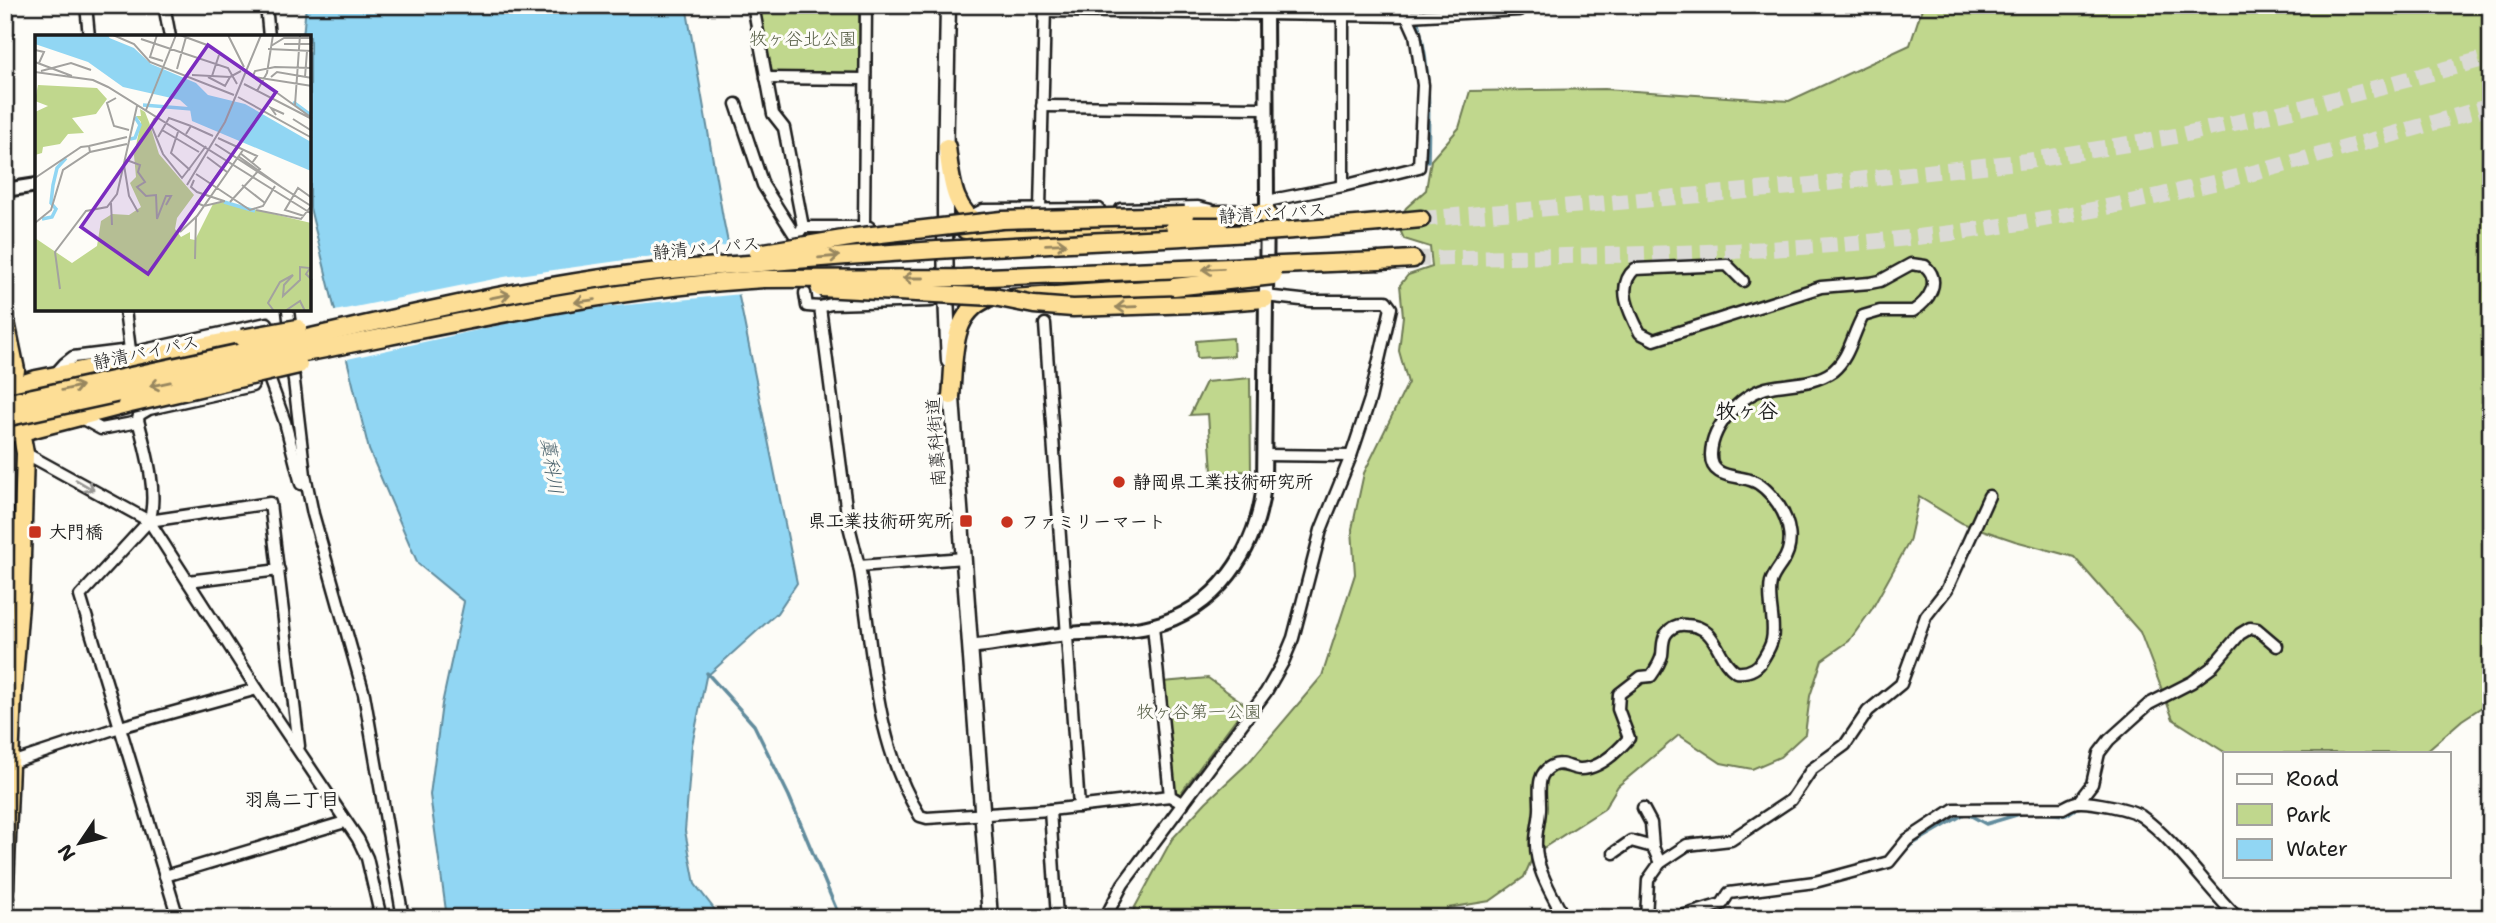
<svg xmlns="http://www.w3.org/2000/svg" width="2496" height="923" font-family="'Shantell Sans','Klee One',sans-serif">
  <style>
    .green { fill: #c0d78d; stroke: #6e7a54; stroke-width: 2 }
    .water { fill: #91d6f3; stroke: #628c9d; stroke-width: 2 }
    .pier { fill: #fdfcf7 }
    .lines { fill: none; stroke-linecap: round; stroke-linejoin: round }
    .stream { stroke: #628c9d; stroke-width: 3.5 }
    .trunk-tunnel { stroke: #dbdad6; stroke-width: 16; stroke-dasharray: 16 8; stroke-linecap: butt }
    .minor-casing { stroke: #1c1c1c; stroke-width: 15 }
    .tertiary-casing { stroke: #1c1c1c; stroke-width: 18 }
    .secondary-casing { stroke: #1c1c1c; stroke-width: 19 }
    .trunk-casing { stroke: #1c1c1c; stroke-width: 21 }
    .minor { stroke: #fdfcf7; stroke-width: 10 }
    .tertiary { stroke: #fdfcf7; stroke-width: 12 }
    .secondary { stroke: #fdfcf7; stroke-width: 14 }
    .trunk { stroke: #fdde96; stroke-width: 16 }
    .trunk-bridge-casing { stroke: #1c1c1c; stroke-width: 21; stroke-linecap: butt }
    .trunk-bridge { stroke: #fdde96; stroke-width: 16 }
    .oneway { stroke: #98875f }
    .oneway2 { stroke: #989794 }
    .poi-dot { fill: #c8321e; stroke: #fdfcf7; stroke-width: 2.5 }
    .labels { text-anchor: middle; dominant-baseline: central; stroke-width: 6; stroke-linejoin: round; paint-order: stroke }
    .park-label { font-size: 18px; fill: #555d44; stroke: #fdfcf7 }
    .street-label { font-size: 18px; fill: #1c1c1c; stroke: #fdfcf7 }
    .poi-label { font-size: 18px; font-weight: bold; fill: #1c1c1c; stroke: #fdfcf7; text-anchor: start }
    .water-label { font-size: 19px; font-style: italic; fill: #455d67; stroke: #fdfcf7 }
    .neighbourhood-label { font-size: 19px; font-weight: bold; fill: #1c1c1c; stroke: #fdfcf7 }
    .quarter-label { font-size: 21px; font-weight: bold; fill: #1c1c1c; stroke: #fdfcf7 }
    .inset-river { fill: none; stroke: #91d6f3; stroke-width: 3.5 }
    .inset-road { fill: none; stroke: #a3a29f; stroke-width: 2 }
    .view { fill: #7b2cbf; fill-opacity: 0.15; stroke: #7b2cbf; stroke-width: 3.5 }
    .inset-edge { fill: none; stroke: #1c1c1c; stroke-width: 3.5 }
  </style>
  <rect width="100%" height="100%" fill="#fdfcf7"/>
  <filter id="ink" filterUnits="userSpaceOnUse"><feTurbulence type="fractalNoise" baseFrequency=".0143" numOctaves="2"/><feDisplacementMap in="SourceGraphic" scale="14" xChannelSelector="R" yChannelSelector="G"/><feConvolveMatrix kernelMatrix="1 2 1 2 8 2 1 2 1" color-interpolation-filters="sRGB"/></filter>
  <g filter="url(#ink)">
    <g class="green">
      <polygon points="757,5 859,5 860,75 770,73"/>
      <rect x="1273" y="5" width="76" height="4"/>
      <polygon points="1923,5 2491,5 2491,701 2462,720 2424,753 2226,753 2173,719 2140,632 2074,557 2015,541 1962,523 1919,497 1909,542 1872,609 1849,641 1822,660 1810,696 1805,734 1780,757 1752,769 1721,763 1679,735 1618,786 1604,809 1534,854 1524,877 1490,901 1448,908 1438,918 1129,918 1172,839 1206,802 1249,762 1322,676 1355,574 1352,529 1364,473 1408,383 1399,351 1403,316 1400,285 1408,275 1432,267 1430,247 1404,239 1397,223 1406,208 1426,190 1431,160 1459,128 1470,91 1604,89 1789,101 1910,45"/>
      <polygon points="1233,338 1234,356 1197,358 1196,341"/>
      <polygon points="1250,378 1251,471 1227,472 1213,485 1208,414 1190,415 1206,382"/>
      <polygon points="1208,678 1246,705 1180,794 1174,792 1163,682"/>
    </g>
    <polygon class="water" points="306,5 686,5 723,218 797,583 777,613 706,677 692,745 685,831 695,884 721,918 447,918 430,795 442,704 464,602 418,564 369,450 310,208 310,37 303,37"/>
    <polygon class="pier" points="732,245 742,294 563,311 343,360 330,312 504,277"/>
    <g class="lines">
      <g class="stream">
        <path d="M1412,5C1432,56 1429,107 1428,161"/>
        <polyline points="707,673 754,725 789,796 840,918"/>
        <polyline points="2038,813 2066,815 2075,809"/>
        <polyline points="1898,858 1911,845 1966,813 1986,824 2023,813"/>
        <polyline points="1814,887 1890,865"/>
        <polyline points="1652,918 1713,902"/>
      </g>
      <g class="trunk-tunnel">
        <polyline points="1421,219 1792,187 2027,161 2181,135 2301,108 2491,57"/>
        <path d="M1413,259C1623,254 1836,256 2043,219C2195,193 2343,149 2491,106"/>
      </g>
      <g class="minor-casing">
        <g id="minor">
          <polyline points="86,5 89,37"/>
          <polyline points="164,5 170,37"/>
          <polyline points="266,5 269,37"/>
          <polyline points="1629,5 1629,6"/>
          <polyline points="1045,11 1408,16 1519,10 1518,5"/>
          <polyline points="766,78 865,79"/>
          <polyline points="736,104 763,185 796,237 803,227 784,128 773,114 753,5"/>
          <polyline points="1042,106 1265,108"/>
          <polyline points="1343,186 1343,15"/>
          <polyline points="1267,201 1343,186 1419,167 1423,85 1415,34 1402,5"/>
          <polyline points="1040,209 1045,7"/>
          <polyline points="1121,209 1198,207 1211,210"/>
          <polyline points="969,217 983,210 1099,209"/>
          <polyline points="803,227 869,227"/>
          <polyline points="864,227 866,5"/>
          <polyline points="805,293 807,306 820,307 831,304 931,301"/>
          <polyline points="820,307 848,522 859,566 964,558"/>
          <polyline points="125,310 130,350"/>
          <polyline points="288,310 289,319"/>
          <polyline points="1045,324 1079,807"/>
          <polyline points="292,364 305,475 313,514 364,694 403,918"/>
          <polyline points="55,374 64,364 73,357 130,350 135,352 267,323"/>
          <polyline points="269,378 285,422 301,484"/>
          <polyline points="81,418 101,429 138,422"/>
          <polyline points="25,453 149,521 257,689 358,839 367,858 381,918"/>
          <polyline points="1265,455 1351,456"/>
          <polyline points="149,521 270,503 299,746"/>
          <path d="M859,566C874,651 873,740 920,816L927,818L1050,810L1170,796"/>
          <polyline points="188,581 279,570"/>
          <polyline points="5,591 21,591"/>
          <polyline points="1153,626 1170,796 1183,804"/>
          <polyline points="11,763 120,727 257,689"/>
          <polyline points="2078,802 2092,784 2099,753 2109,740 2149,704 2192,682 2211,668 2240,634 2250,628 2257,629 2277,646"/>
          <polyline points="1643,808 1651,823 1653,847 1660,863"/>
          <polyline points="1050,810 1057,918"/>
          <polyline points="1614,853 1631,841 1653,847"/>
          <polyline points="165,876 345,822"/>
          <path d="M178,918L80,596L149,521C159,494 145,447 138,420L139,415L149,409L252,386L254,382L252,371"/>
          <polyline points="1105,918 1123,884 1266,692 1283,662 1293,638 1321,530 1351,456 1370,399 1391,308 1386,301 1310,301 1265,296"/>
          <path d="M1564,918C1552,894 1535,869 1536,842C1536,829 1541,817 1540,804C1540,790 1536,774 1552,766C1561,761 1570,768 1579,769C1598,770 1617,752 1629,738L1618,709L1619,694L1641,677L1651,676C1656,669 1660,663 1662,655C1663,648 1662,640 1666,634C1671,627 1678,624 1686,625C1719,626 1715,658 1736,672C1747,673 1757,670 1763,659C1766,654 1771,646 1772,640C1776,622 1767,600 1771,582C1773,575 1778,569 1782,563C1795,545 1790,522 1778,504C1771,494 1761,483 1750,480C1734,475 1710,478 1711,454C1712,425 1743,392 1771,387C1792,383 1815,384 1833,371C1850,357 1852,335 1863,316L1880,311H1913C1929,301 1942,281 1925,266L1911,264L1880,281L1870,283L1821,287L1654,340L1640,333C1630,314 1615,286 1635,269L1727,265L1743,281"/>
          <polyline points="1646,918 1648,880 1660,863 1687,845 1731,840 1791,800 1812,769 1845,745 1868,711 1901,684 1926,616 1947,589 1989,496"/>
          <path d="M1676,918L1722,904L1729,893L1815,882L1889,862L1907,840L1954,809L2063,808C2067,806 2073,802 2078,802C2090,801 2132,809 2141,816C2176,841 2206,887 2238,918"/>
        </g>
      </g>
      <g class="tertiary-casing">
        <g id="tertiary">
          <polyline points="5,190 37,185"/>
          <path d="M970,647C1002,643 1034,638 1066,634C1094,632 1123,633 1151,626C1217,610 1257,550 1264,485L1267,201L1266,5"/>
        </g>
      </g>
      <g class="secondary-casing">
        <g id="secondary">
          <path d="M948,5C946,124 942,243 949,361"/>
          <polyline points="951,384 990,918"/>
        </g>
      </g>
      <g class="trunk-casing">
        <g id="trunk">
          <path d="M947,147C951,177 952,212 983,226"/>
          <polyline points="1185,215 1267,213"/>
          <polyline points="1379,223 1421,219"/>
          <polyline points="965,230 1174,226"/>
          <polyline points="1379,261 1413,259"/>
          <polyline points="1012,298 1174,287"/>
          <polyline points="1195,304 1265,299"/>
          <polyline points="5,317 16,370 13,387"/>
          <path d="M298,340C397,317 496,294 596,279C651,270 706,267 761,263"/>
          <path d="M299,354C453,324 607,288 764,279"/>
          <polyline points="5,372 13,387 25,453 21,591 13,691 5,888"/>
          <polyline points="5,389 36,379 242,338"/>
          <path d="M951,396C955,361 949,315 987,299"/>
          <polyline points="5,434 22,432 126,405"/>
          <polyline points="5,900 6,918"/>
        </g>
      </g>
      <use href="#minor" class="minor"/>
      <use href="#tertiary" class="tertiary"/>
      <use href="#secondary" class="secondary"/>
      <use href="#trunk" class="trunk"/>
      <g class="trunk-bridge-casing">
        <g id="trunk-bridge">
          <polyline points="1174,226 1219,226"/>
          <polyline points="758,253 855,237 1002,220 1185,215"/>
          <path d="M761,263C967,244 1173,242 1379,223"/>
          <polyline points="764,279 962,278 1379,261"/>
          <polyline points="1174,287 1273,276"/>
          <polyline points="820,288 994,297 1034,305 1073,308 1195,304"/>
          <polyline points="242,338 298,328"/>
          <polyline points="5,403 298,340"/>
          <polyline points="126,405 299,365"/>
          <polyline points="5,418 299,354"/>
        </g>
      </g>
      <use href="#trunk-bridge" class="trunk-bridge"/>
    </g>
    <defs><path id="oneway-shaft" d="M-6 0H5M1.5-3L5.5 0L1.5 3" fill="none" stroke-width="1.6" stroke-linecap="round" stroke-linejoin="round" transform="scale(1.75)"/></defs>
    <g class="oneway">
      <use href="#oneway-shaft" transform="translate(1056 244) rotate(-2)"/>
      <use href="#oneway-shaft" transform="translate(829 257) rotate(-5)"/>
      <use href="#oneway-shaft" transform="translate(1213 269) rotate(177)"/>
      <use href="#oneway-shaft" transform="translate(913 278) rotate(180)"/>
      <use href="#oneway-shaft" transform="translate(500 296) rotate(-11)"/>
      <use href="#oneway-shaft" transform="translate(585 301) rotate(172)"/>
      <use href="#oneway-shaft" transform="translate(1126 307) rotate(178)"/>
      <use href="#oneway-shaft" transform="translate(160 384) rotate(168)"/>
      <use href="#oneway-shaft" transform="translate(72 388) rotate(-13)"/>
    </g>
    <use class="oneway2" href="#oneway-shaft" transform="translate(85 485) rotate(30)"/>
  </g>
  <g class="poi-dot">
    <circle cx="1119" cy="482" r="7"/>
    <rect x="959" y="514" width="14" height="14" rx="3.5"/>
    <circle cx="1007" cy="522" r="7"/>
    <rect x="28" y="525" width="14" height="14" rx="3.5"/>
  </g>
  <g class="labels">
    <g class="park-label">
      <text x="803" y="39">牧ヶ谷北公園</text>
      <text x="1199" y="712">牧ヶ谷第一公園</text>
    </g>
    <g class="street-label">
      <text transform="translate(1272 213) rotate(-4)">静清バイパス</text>
      <text transform="translate(706 248) rotate(-5)">静清バイパス</text>
      <text transform="translate(146 352) rotate(-12)">静清バイパス</text>
      <text transform="translate(936 442) rotate(-94)">南藁科街道</text>
    </g>
    <g class="poi-label">
      <text x="1133" y="482">静岡県工業技術研究所</text>
      <text x="952" y="521" text-anchor="end">県工業技術研究所</text>
      <text x="1021" y="522">ファミリーマート</text>
      <text x="49" y="532">大門橋</text>
    </g>
    <g class="water-label">
      <text transform="translate(552 466) rotate(81)">藁科川</text>
    </g>
    <g class="neighbourhood-label">
      <text x="292" y="799">羽鳥二丁目</text>
    </g>
    <g class="quarter-label">
      <text x="1747" y="411">牧ヶ谷</text>
    </g>
  </g>
  <g transform="translate(35 35)">
    <rect width="276" height="276" fill="#fdfcf7"/>
    <path d="M3,50L62,53L72,64L61,79L37,83L49,98L33,99L25,109L8,112L7,118L0,120V77L13,71L0,66ZM105,74L110,77L114,87L124,119L159,160L142,183L140,194L146,202L155,197V204L160,205L178,169L189,167L276,188V276H0V203L37,228L62,211L66,186L77,179L94,180L106,172L95,148L101,142L99,120L106,87L101,81H106Z" fill="#c0d78d"/>
    <path d="M0,0H67L99,13L116,29L161,48L173,60L210,69L276,107V136L157,86L155,74L145,65L88,52L53,27L0,9Z" fill="#91d6f3"/>
    <path class="inset-river" d="M59,0L72,2L76,9M258,67L277,81M108,70L157,74M95,104L100,103L105,90L100,82M189,167L220,176M7,184L17,182L21,174L16,168L18,150L22,133L31,123"/>
    <path class="inset-road" d="M78,0L99,9L115,27L199,60M122,0L115,22L128,26M145,0L172,10L219,42L277,51M193,0L209,32M106,4L193,33L202,49M249,9H277M236,11L249,3H277M233,14L277,16M0,15L9,17L4,28M0,27L37,41M142,34L151,2M6,36L36,28L56,35M0,37L58,45L73,52L277,179M157,40L195,42L206,36M177,41L184,20M218,41L220,36L240,32L277,33M173,42L190,51L195,42M236,42L242,37L277,43M270,42L272,16M227,47L277,83M209,49L277,84M222,56L232,38L238,0M203,62L277,103M81,63L72,68L79,91L94,95M260,70L265,0M111,75L141,0M241,80L236,73L249,79M120,83L116,90L128,119L147,143L154,134M258,84L277,96M127,95L164,117M143,97L136,118L155,135M151,99L156,91L178,101M123,102L134,83L156,91M183,103L222,121L217,128M180,109L276,171M54,111L92,102M203,121L248,153M172,122L192,137M89,124L105,130L103,137L110,147L102,152L111,161L121,160L122,184L131,161H136L131,170M89,130L94,161L103,177M187,133L162,168L169,171L190,166M154,134L171,111M161,139L215,175L228,171L240,151M0,143L46,112L54,111L55,117M159,145L156,152L162,157L189,166M152,150L190,87L226,0M207,150L230,168M195,167L225,134L205,118M76,168L77,190M221,175L266,184L277,170M269,181L250,175L263,153L277,163M0,188L16,175L28,135L55,117L92,109M145,197L162,181L208,115M160,224L161,182M25,254L20,217L51,176L72,172L82,159L102,71M239,276L233,268L245,247L258,240L249,250L248,261L265,245V232L275,233L271,239L277,245M250,276L265,266L270,276"/>
    <path class="view" d="M173,10L241,57L113,239L46,192Z"/>
    <rect width="276" height="276" class="inset-edge"/>
  </g>
  <rect width="2496" height="923" fill="none" stroke="#fdfcf7" stroke-width="28"/>
  <rect x="14" y="14" width="2468" height="895" fill="none" stroke="#1c1c1c" stroke-width="2.5" filter="url(#ink)"/>
  <rect x="2223" y="752" width="228" height="126" fill="#fdfcf7" stroke="#a3a29f" stroke-width="2"/>
  <rect x="2237" y="774" width="35" height="10" fill="#fdfcf7" stroke="#a3a29f" stroke-width="2"/>
  <text x="2286" y="786" font-size="21" fill="#1c1c1c">Road</text>
  <rect x="2237" y="804" width="35" height="21" fill="#c0d78d" stroke="#a3a29f" stroke-width="2"/>
  <text x="2286" y="822" font-size="21" fill="#1c1c1c">Park</text>
  <rect x="2237" y="839" width="35" height="21" fill="#91d6f3" stroke="#a3a29f" stroke-width="2"/>
  <text x="2286" y="856" font-size="21" fill="#1c1c1c">Water</text>
  <g transform="translate(80 843) rotate(235)" stroke="#fdfcf7" stroke-width="5" paint-order="stroke">
  <path d="M0-5L12 26L0 18L-12 26Z" fill="#1c1c1c"/>
  <text y="-10" font-size="19" font-weight="bold" text-anchor="middle" fill="#1c1c1c">N</text>
  </g>
</svg>
